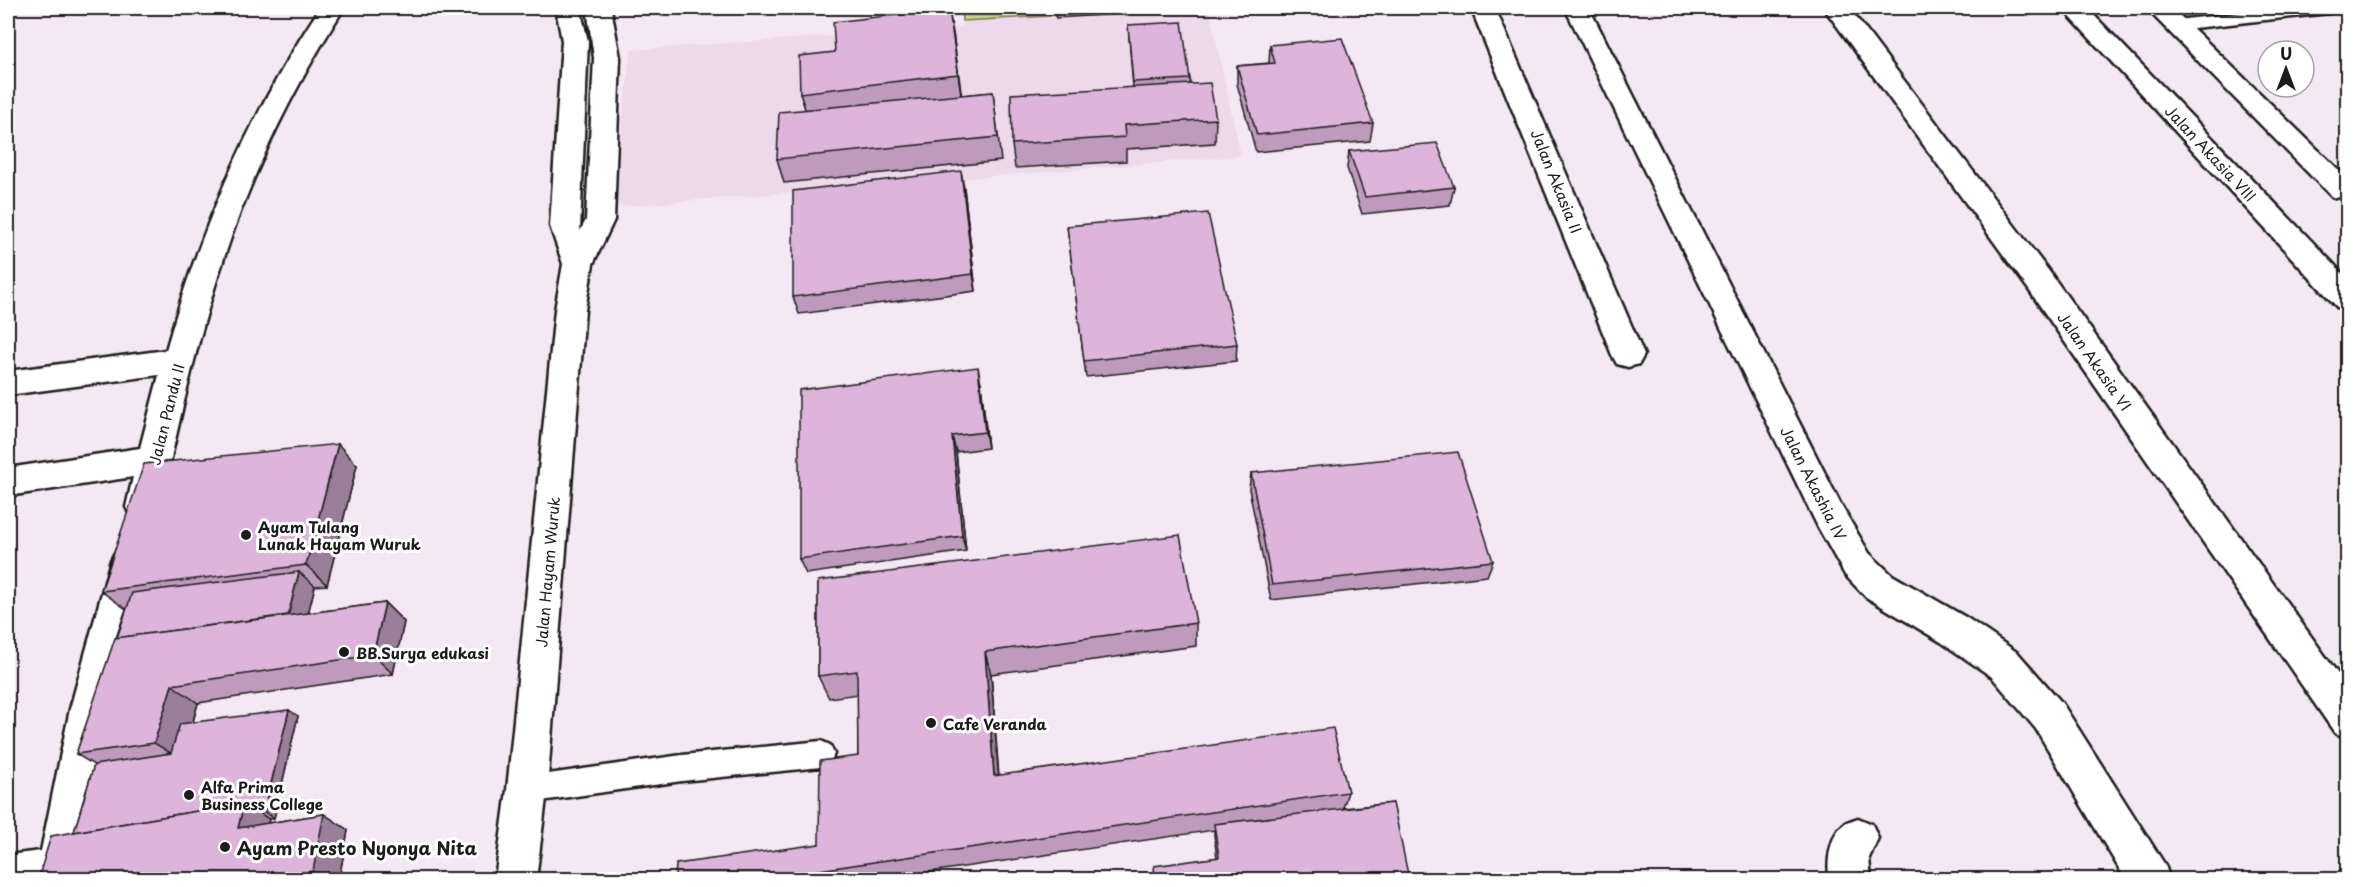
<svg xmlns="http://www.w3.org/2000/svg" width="2355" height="887" font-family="'Playpen Sans',sans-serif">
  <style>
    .built { fill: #eed8ec }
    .green { fill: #c6d386; stroke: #717851; stroke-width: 1.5 }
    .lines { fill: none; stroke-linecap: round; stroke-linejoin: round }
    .service-casing { stroke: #1c1c1c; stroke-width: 5 }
    .minor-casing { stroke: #1c1c1c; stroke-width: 5 }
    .secondary-casing { stroke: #1c1c1c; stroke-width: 5 }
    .service { fill: #fff; fill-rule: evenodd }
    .minor { fill: #fff; fill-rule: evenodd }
    .secondary { fill: #fff; fill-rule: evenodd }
    .wall { fill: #be9bbc; stroke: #1c1c1c; stroke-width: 1.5 }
    .shaded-wall { fill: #9b7e99; stroke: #1c1c1c; stroke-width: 1.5 }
    .building { fill: #ddb4db; stroke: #1c1c1c; stroke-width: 1.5 }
    .poi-dot { fill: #1c1c1c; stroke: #fff; stroke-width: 2 }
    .labels { text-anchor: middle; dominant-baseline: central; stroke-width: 6; stroke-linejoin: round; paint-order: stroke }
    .street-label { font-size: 15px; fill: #1c1c1c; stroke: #fff }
    .poi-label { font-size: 15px; font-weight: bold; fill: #1c1c1c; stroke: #fff; text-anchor: start }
    .near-poi-label { font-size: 18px; font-weight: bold; fill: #1c1c1c; stroke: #fff; text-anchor: start }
  </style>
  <rect width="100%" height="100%" fill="#f5e8f4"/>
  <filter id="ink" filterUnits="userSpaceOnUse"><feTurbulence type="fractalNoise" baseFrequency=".0167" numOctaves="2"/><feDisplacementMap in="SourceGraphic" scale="12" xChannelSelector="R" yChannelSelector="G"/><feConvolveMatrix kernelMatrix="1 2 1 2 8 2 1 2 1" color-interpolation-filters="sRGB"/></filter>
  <g filter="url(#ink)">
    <polygon class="built" points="961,8 1209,8 1241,156 612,207 631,50 962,27"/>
    <polygon class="green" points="961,8 1049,8 1050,16 962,21"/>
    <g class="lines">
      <g class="service-casing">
        <g id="service">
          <polygon points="2286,8 2338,8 2329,13 2176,30 2167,25 2176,20"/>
          <polygon points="821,741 830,745 834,754 830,763 821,767 682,781 527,803 517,799 514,790 517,781 527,777 682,755"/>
        </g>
      </g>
      <g class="minor-casing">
        <g id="minor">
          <path d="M320,8H344C294,87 252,171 223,261C196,341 179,424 160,507L155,517L143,521L131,517L126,507L133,477L8,496V468L140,448L159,375L8,395V371L166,350C200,228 250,114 320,8Z"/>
          <polygon points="1471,8 1495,8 1644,355 1639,364 1628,367 1617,364 1612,355"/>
          <polygon points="1565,8 1589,8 1842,507 1869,553 1892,575 1967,618 2018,653 2062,703 2165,865 2170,880 2126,880 2036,729 1992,677 1941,642 1866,597 1845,575 1818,527"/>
          <polygon points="1824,8 1849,8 2051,274 2348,688 2348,738 2335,733 2029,290"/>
          <polygon points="2062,8 2087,8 2348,279 2348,310 2337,307"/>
          <polygon points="2146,8 2172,8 2348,179 2348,198 2332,197"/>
          <polygon points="129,545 141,549 147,560 108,709 77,880 8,880 8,855 41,851 70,709 111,560 117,549"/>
          <path d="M1858,818L1872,824L1878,838L1869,858L1871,880H1830C1826,863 1830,835 1844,824C1847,821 1854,820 1858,818Z"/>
        </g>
      </g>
      <g class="secondary-casing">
        <polygon id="secondary" points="556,8 580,8 588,41 580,231 586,220 594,58 587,8 611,8 620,58 614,220 593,264 585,310 547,790 536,880 495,880 507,790 555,310 563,264 550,226 562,41"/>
      </g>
      <use href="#service" class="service"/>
      <use href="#minor" class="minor"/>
      <use href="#secondary" class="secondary"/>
    </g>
    <g class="wall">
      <polygon points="809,8 830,8 809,9"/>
      <polygon points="1055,8 1153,8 1153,12 1056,18"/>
      <polygon points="1128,25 1190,79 1190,84 1216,119 1215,143 1126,149 1126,161 1015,168 1012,144 1133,87"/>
      <polygon points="953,33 961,95 993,92 1001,161 784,183 777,159 805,109 800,93 835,52"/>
      <polygon points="1270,45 1373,123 1370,141 1256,152 1237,84 1237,66 1269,63"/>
      <polygon points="1349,151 1454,187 1450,205 1362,214 1347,168"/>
      <polygon points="964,188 976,291 799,314 793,297"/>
      <polygon points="1067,226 1237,344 1236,361 1086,377"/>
      <polygon points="981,383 988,448 956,452 966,551 806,574 799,559"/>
      <polygon points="357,465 327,585 315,586 308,613 385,603 404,622 393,674 198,703 193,722 298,716 274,818 269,819 268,823 324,814 348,830 339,879 38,879 74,832 94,765 76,754 126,609 101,591"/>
      <polygon points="1251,473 1493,561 1487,576 1271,600 1249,489"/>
      <polygon points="818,581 1196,623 1196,646 991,674 999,776 1348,792 1343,808 1393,803 1217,858 1214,835 1214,830 882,879 675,879 819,844 858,756 858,694 829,698 818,676"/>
    </g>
    <g class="shaded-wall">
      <polygon points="949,9 953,33 962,98 958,74"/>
      <polygon points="961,171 964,188 976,291 973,274"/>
      <polygon points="978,367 981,383 988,448 985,432"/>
      <polygon points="952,436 956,452 966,551 962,536"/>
      <polygon points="338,444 357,465 327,585 306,565"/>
      <polygon points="299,572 315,586 303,634 287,620"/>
      <polygon points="385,603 404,622 393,674 373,655"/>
      <polygon points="985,652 991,674 1000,796 994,776"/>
      <polygon points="172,685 198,703 182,760 154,743"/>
      <polygon points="289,710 298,716 274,818 264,812"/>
      <polygon points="244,803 269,819 264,843 238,828"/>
      <polygon points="324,814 348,830 339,879 271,879"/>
      <polygon points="813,871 819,879 813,879"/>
    </g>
    <g class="building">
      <polygon points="949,9 958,74 800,93 799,56 835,52 833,22"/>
      <polygon points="1182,22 1190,79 1133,82 1128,25"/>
      <polygon points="1342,38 1373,123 1257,135 1237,66 1275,63 1270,45"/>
      <polygon points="1210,83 1216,119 1124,125 1125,137 1012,144 1011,94"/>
      <polygon points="993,92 998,137 777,159 779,112"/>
      <polygon points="1437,143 1454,187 1365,197 1349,151"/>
      <polygon points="961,171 973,274 793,297 793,191"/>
      <polygon points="1208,213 1237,344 1084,361 1067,226"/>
      <polygon points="978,367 985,432 952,436 962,536 799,559 799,390"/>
      <polygon points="338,444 306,565 101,591 144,464"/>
      <polygon points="1458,452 1493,561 1272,585 1251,473"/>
      <polygon points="1180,535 1196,623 985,652 994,776 1333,728 1348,792 813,871 813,879 675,879 676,864 819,844 820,761 858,756 857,671 818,676 818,581"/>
      <polygon points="299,572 288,615 117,638 132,593"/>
      <polygon points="385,603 373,655 172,685 154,743 76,754 115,638"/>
      <polygon points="289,710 264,812 259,813 244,803 74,832 94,765 171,753 180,724"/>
      <polygon points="244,803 238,828 324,814 313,871 271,879 38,879 51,836"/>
      <polygon points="1393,803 1409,879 1155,879 1154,866 1219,857 1214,824"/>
    </g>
  </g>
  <g class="poi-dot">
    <circle cx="246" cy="535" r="6"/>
    <circle cx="344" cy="652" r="6"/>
    <circle cx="931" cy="723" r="6"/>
    <circle cx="189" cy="795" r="6"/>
    <circle cx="225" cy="847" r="6"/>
  </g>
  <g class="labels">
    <g class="street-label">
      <text transform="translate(2211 153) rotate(47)">Jalan Akasia VIII</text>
      <text transform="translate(1557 181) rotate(68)">Jalan Akasia II</text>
      <text transform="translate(2095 361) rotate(55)">Jalan Akasia VI</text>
      <text transform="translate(166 414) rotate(-76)">Jalan Pandu II</text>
      <text transform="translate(1814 483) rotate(63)">Jalan Akashia IV</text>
      <text transform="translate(547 572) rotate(-85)">Jalan Hayam Wuruk</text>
    </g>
    <g class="poi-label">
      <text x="258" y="526">Ayam Tulang<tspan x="258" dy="17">Lunak Hayam Wuruk</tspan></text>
      <text x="356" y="652">BB.Surya edukasi</text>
      <text x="943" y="723">Cafe Veranda</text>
      <text x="201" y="786">Alfa Prima<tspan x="201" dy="17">Business College</tspan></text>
    </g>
    <g class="near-poi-label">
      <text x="237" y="847">Ayam Presto Nyonya Nita</text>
    </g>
  </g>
  <rect width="2355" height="887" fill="none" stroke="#fff" stroke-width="30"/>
  <rect x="15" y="15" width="2325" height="857" fill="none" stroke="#1c1c1c" stroke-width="2" filter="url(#ink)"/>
  <g transform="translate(2286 69)"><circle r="28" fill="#ffffff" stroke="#a4a4a4" stroke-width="1.5"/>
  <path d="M0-4.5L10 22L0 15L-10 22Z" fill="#1c1c1c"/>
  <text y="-9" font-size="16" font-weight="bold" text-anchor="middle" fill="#1c1c1c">U</text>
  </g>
</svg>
